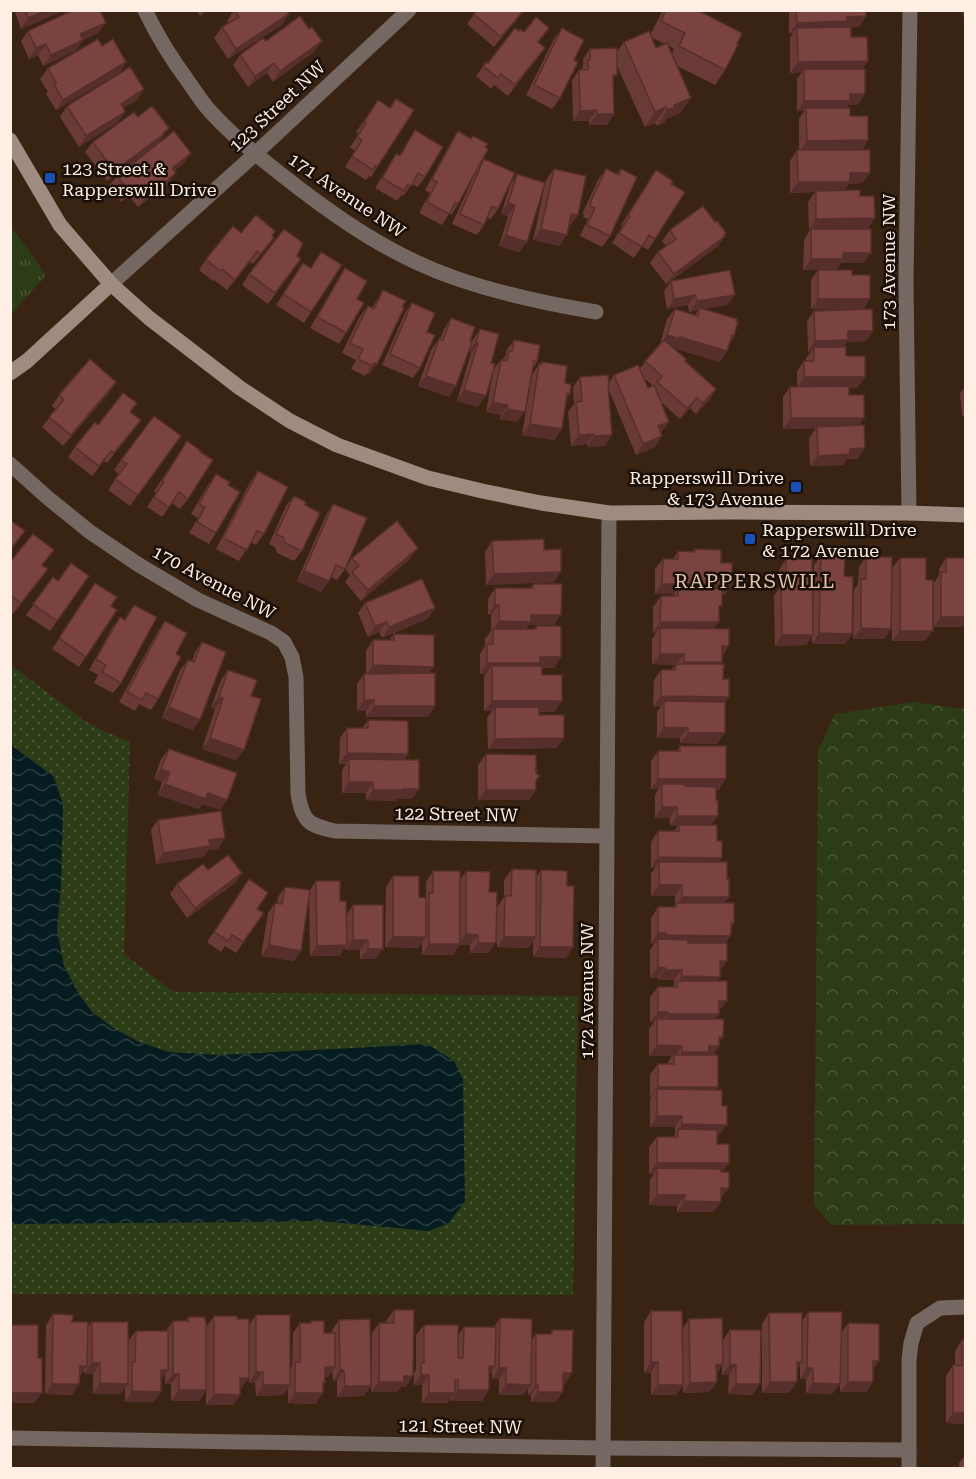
<svg xmlns="http://www.w3.org/2000/svg" width="976" height="1479" font-family="'Roboto Serif',serif">
  <style>
    .grass { fill: url(#grass-tufts) }
    .forest { fill: url(#forest-crowns) }
    .park { fill: url(#park-dots) }
    .water { fill: url(#water-waves) }
    .lines { fill: none; stroke-linecap: round; stroke-linejoin: round }
    .street { stroke: #756761; stroke-width: 15 }
    .secondary { stroke: #a08b81; stroke-width: 15 }
    .wall { fill: #6a3a36; fill-rule: evenodd }
    .shaded-wall { fill: #562f2c }
    .building { fill: #7b433f; stroke: #562f2c; stroke-width: 1.5 }
    .transit-dot { fill: #1a4fb4; stroke: #190f08; stroke-width: 2 }
    .labels { text-anchor: middle; dominant-baseline: central; stroke-width: 5; stroke-linejoin: round; paint-order: stroke }
    .street-label { font-size: 18px; fill: #feeee4; stroke: #190f08 }
    .poi-label { font-size: 18px; fill: #feeee4; stroke: #190f08; text-anchor: start }
    .neighbourhood-label { font-size: 20px; letter-spacing: 1.5px; fill: #e0c2af; stroke: #190f08 }
  </style>
  <defs>
    <pattern id="grass-tufts" width="24" height="20" patternUnits="userSpaceOnUse" patternTransform="scale(1.5)"><rect width="24" height="20" fill="#2c3c16"/><path d="M3 7l-1-3M5 7V3M7 7l1-3M15 17l-1-3M17 17v-4M19 17l1-3" fill="none" stroke="#4c5838"/></pattern>
    <pattern id="forest-crowns" width="20" height="18" patternUnits="userSpaceOnUse" patternTransform="scale(1.5)"><rect width="20" height="18" fill="#2c3c16"/><path d="M2 6a3 3 0 1 1 6 0M12 15a3 3 0 1 1 6 0" fill="none" stroke="#4c5838"/></pattern>
    <pattern id="park-dots" width="8" height="8" patternUnits="userSpaceOnUse" patternTransform="scale(1.5)"><rect width="8" height="8" fill="#2c3c16"/><path d="M2 2h.1M6 6h.1" fill="none" stroke="#4c5838" stroke-width="1.8" stroke-linecap="round"/></pattern>
    <pattern id="water-waves" width="16" height="10" patternUnits="userSpaceOnUse" patternTransform="scale(1.5)"><rect width="16" height="10" fill="#051d21"/><path d="M0 5q4-4 8 0t8 0" fill="none" stroke="#2a3e41"/></pattern>
  </defs>
  <rect width="100%" height="100%" fill="#392313"/>
  <polygon class="grass" points="11,227 26,246 46,275 11,315"/>
  <polygon class="forest" points="913,702 965,709 965,1224 831,1225 814,1205 818,751 835,714"/>
  <polygon class="park" points="10,664 85,721 99,729 130,742 124,954 174,992 578,996 573,1295 11,1294 11,1224 321,1221 429,1231 219,1055 168,1052 137,1041 115,1029 92,1012 78,993 64,966 57,930 61,884 63,805 54,777 11,745"/>
  <polygon class="water" points="11,745 54,777 63,805 61,885 57,930 64,966 78,993 92,1012 115,1029 137,1041 168,1052 219,1055 427,1044 454,1061 463,1079 465,1201 449,1223 429,1231 321,1221 11,1224"/>
  <g class="lines">
    <g class="street">
      <path d="M145,10C157,36 173,61 190,84C196,93 202,102 209,110C233,137 262,160 291,182C341,221 394,257 455,278C501,294 548,304 596,312"/>
      <polyline points="111,284 255,154 409,10"/>
      <path d="M10,464L48,498L90,532L139,565L198,600L271,633L284,642L292,657L296,677L298,794C303,822 308,825 335,831L606,836"/>
      <polyline points="909,513 906,282 910,10"/>
      <polyline points="10,1438 603,1448 909,1450"/>
      <polyline points="603,1468 609,513"/>
      <polyline points="909,1468 909,1360 911,1343 917,1323 940,1308 966,1307"/>
    </g>
    <g class="secondary">
      <polyline points="10,140 60,225 111,284 149,318 240,388 290,421 337,445 428,478 482,491 541,503 609,513 735,512 909,513 966,515"/>
      <polyline points="10,373 27,361 111,284"/>
    </g>
  </g>
  <g class="wall">
    <polygon points="14,10 65,10 21,29"/>
    <polygon points="66,10 100,10 98,33 83,40 75,51 43,66 38,55 29,59 21,41 28,31 64,14"/>
    <polygon points="197,10 209,10 200,16"/>
    <polygon points="234,10 282,25 228,59 214,38 222,27 228,23 227,21"/>
    <polygon points="477,10 525,10 494,47 467,24"/>
    <path d="M663,10H700L699,11L725,70L715,85L677,66L680,113L666,119L664,123L657,126L655,123L645,127L617,66L613,81L614,114L607,125H589V121H573L572,80L579,70H581L583,67V59L590,49L617,52L624,42L650,35ZM651,37L665,44L656,48ZM668,45L674,49L672,54Z"/>
    <polygon points="789,10 866,10 866,16 859,27 845,27 851,37 868,61 862,69 865,94 857,105 848,105 845,108 850,116 868,140 862,150 870,173 862,183 849,184 844,190 860,196 868,229 871,253 863,263 841,263 836,270 852,275 863,309 873,331 866,341 847,342 843,347 846,356 865,377 857,388 849,388 849,395 864,418 858,426 865,448 857,459 847,459 843,465 810,466 809,438 816,428 783,429 783,397 790,387 797,387 797,371 804,361 806,361 806,358 811,352 808,352 807,321 814,311 849,310 811,309 811,280 818,270 832,270 803,270 804,240 810,230 809,230 808,202 815,192 790,193 790,161 797,150 799,150 799,119 804,111 797,111 797,79 802,72 790,73 790,38 793,33 789,34"/>
    <polygon points="963,10 966,10 966,24 964,24"/>
    <polygon points="562,28 574,60 560,98 552,109 526,95 554,39"/>
    <polygon points="309,29 315,51 273,82 267,73 248,87 233,65 240,55 266,41"/>
    <polygon points="538,43 545,48 508,96 494,85 491,89 476,76 486,62 488,63"/>
    <polygon points="102,46 126,62 119,73 56,110 46,94 48,92 40,79 48,68"/>
    <polygon points="144,89 137,100 123,108 125,112 118,122 79,147 60,117 67,106"/>
    <polygon points="378,100 378,166 371,177 369,176 366,180 345,167 355,151 350,147 359,134 356,132"/>
    <polygon points="138,117 169,128 157,145 191,153 183,164 174,171 169,183 138,207 129,196 121,202 109,186 117,176 156,145 107,181 85,152 93,142"/>
    <polygon points="415,130 425,177 418,187 412,184 403,196 401,195 397,201 375,188 389,165 396,154 399,156"/>
    <polygon points="458,131 485,147 458,204 451,215 449,214 442,225 419,213 430,193 425,190 451,142"/>
    <polygon points="484,159 498,209 491,219 487,218 484,225 477,235 452,224 477,169"/>
    <rect x="965" y="165" width="1" height="24"/>
    <polygon points="554,169 570,226 569,226 559,246 533,240 546,180"/>
    <polygon points="606,169 617,174 621,169 610,236 602,247 580,236 588,219 583,217 584,214 582,214 598,180"/>
    <polygon points="656,170 671,184 655,239 648,250 642,246 634,258 612,243 622,227 621,225"/>
    <polygon points="517,174 519,252 499,246 508,216 501,214 510,185"/>
    <polygon points="966,192 966,221 965,221 964,194"/>
    <polygon points="670,230 724,235 725,236 717,247 666,284 650,263 658,252 666,246 662,241"/>
    <polygon points="241,233 272,236 274,238 253,264 250,262 227,290 214,280 213,281 199,270 206,259"/>
    <polygon points="966,249 966,274 965,274 965,251"/>
    <polygon points="297,256 294,269 268,304 242,285 249,274"/>
    <polygon points="303,263 311,312 304,323 276,305"/>
    <polygon points="345,268 357,299 346,333 339,344 310,328 338,279"/>
    <path d="M671,281L727,305L704,309L734,336L720,362L673,348L685,361L716,389L709,400L696,414L690,408L680,419L661,402L662,432L655,447L636,455L608,388L612,435L604,446L587,447V444L571,446L568,412L574,404L573,387L580,377L609,383L614,375L640,368L660,344L667,319L675,309L695,315L698,310L689,312L688,305L667,309L664,291ZM643,377L653,386L648,388Z"/>
    <polygon points="383,290 377,364 369,374 367,373 365,376 351,369 356,360 342,353 360,316 368,306 372,308"/>
    <polygon points="412,303 427,332 420,368 413,378 382,365 405,313"/>
    <polygon points="451,318 472,341 480,329 493,370 501,360 502,360 506,355 506,351 514,340 537,362 533,368 517,422 500,419 501,415 486,412 493,372 478,407 457,401 471,353 469,351 449,397 418,386 431,350 439,339 440,339 444,329"/>
    <polygon points="542,362 565,383 570,394 567,398 562,429 554,440 522,435 532,375 539,364 541,364"/>
    <polygon points="116,382 109,393 63,446 42,427 56,409 52,406 59,395"/>
    <polygon points="966,386 966,416 962,416 960,393"/>
    <polygon points="137,403 131,412 141,420 107,463 104,461 92,476 68,457 75,447 98,425"/>
    <polygon points="154,416 181,436 130,506 108,490 119,474 114,470"/>
    <polygon points="187,441 199,451 188,499 180,509 172,503 162,517 147,507 156,493 154,491"/>
    <polygon points="258,471 264,534 256,545 251,542 239,561 216,549 250,482"/>
    <polygon points="216,474 228,485 216,533 209,544 189,533 198,518 191,514 208,485"/>
    <polygon points="294,496 305,505 302,551 294,561 277,553 275,547 269,544 286,506"/>
    <polygon points="333,504 345,569 337,580 331,577 329,581 321,592 297,581 326,515"/>
    <polygon points="492,541 554,582 486,585 485,552"/>
    <polygon points="695,549 721,563 725,595 722,595 714,628 722,657 722,662 720,664 723,679 725,702 717,744 680,743 680,738 657,738 657,712 661,707 653,707 654,680 661,670 671,670 675,665 652,664 652,639 656,633 653,633 653,607 661,596 673,596 674,594 655,594 655,569 663,559 673,559 678,551 693,551"/>
    <polygon points="821,555 844,576 852,634 845,644 812,644 812,636 806,645 775,646 774,596 779,588 779,570 786,559 813,607 814,565"/>
    <polygon points="866,557 891,629 884,639 853,639 854,590 858,584 859,567"/>
    <polygon points="352,558 411,558 361,601 345,582 350,575 345,569"/>
    <polygon points="900,558 926,580 925,641 892,641 892,568"/>
    <polygon points="946,558 966,558 966,624 963,627 934,627 934,583 939,575 939,569"/>
    <polygon points="10,562 43,565 40,580 13,614 10,612"/>
    <polygon points="89,576 50,631 26,615 53,577 58,581"/>
    <polygon points="533,584 554,625 528,625 526,629 534,629 536,626 561,657 554,668 542,668 542,675 554,712 539,712 539,715 557,748 488,749 487,718 492,711 484,711 484,676 486,674 480,674 480,654 485,646 485,639 491,631 491,615 488,615 488,599 495,588 530,588"/>
    <polygon points="88,594 117,610 79,667 52,649"/>
    <polygon points="365,603 435,608 427,619 382,638 379,632 368,637 358,613"/>
    <polygon points="134,605 121,683 113,693 94,683 98,675 89,670 112,628 120,617 124,620"/>
    <polygon points="165,621 176,654 158,699 151,710 139,704 135,711 119,702 158,631"/>
    <polygon points="394,634 429,673 435,706 428,717 366,717 366,711 357,711 357,684 364,674 366,674 366,651 373,640 389,640"/>
    <polygon points="202,642 200,720 192,730 162,718 180,670 188,660 192,661 195,652"/>
    <polygon points="228,670 251,696 236,760 202,749 215,709 211,707 221,680"/>
    <polygon points="368,720 408,754 404,760 412,799 397,799 396,801 366,800 366,793 342,793 342,770 346,764 339,764 340,738 347,728 362,728"/>
    <polygon points="680,746 719,790 716,790 716,800 718,816 711,825 717,841 718,862 725,903 734,923 731,928 726,943 720,971 720,977 716,981 719,1011 715,1019 723,1037 719,1043 719,1046 713,1055 718,1087 716,1090 719,1135 717,1135 717,1144 723,1172 721,1202 713,1212 677,1212 677,1206 649,1205 650,1179 654,1174 649,1174 649,1147 657,1137 673,1137 675,1134 675,1127 650,1127 650,1100 651,1097 650,1097 650,1074 658,1064 667,1064 672,1056 649,1056 649,1029 654,1022 650,1022 650,997 658,987 673,987 674,985 674,980 658,980 658,978 650,978 650,950 654,944 651,944 651,918 658,907 673,907 675,905 675,896 651,896 651,873 655,868 651,868 651,842 658,831 674,831 678,826 670,826 670,818 655,818 655,795 658,789 651,789 651,761 658,751 677,751"/>
    <polygon points="169,749 220,810 202,804 199,809 158,795 162,782 154,779 161,759"/>
    <polygon points="486,754 536,781 536,790 529,800 478,800 478,765"/>
    <polygon points="158,820 225,838 218,849 208,850 203,857 156,864 151,830"/>
    <polygon points="512,869 536,877 541,870 566,958 533,957 533,941 528,948 497,947 497,907 504,897 504,880"/>
    <polygon points="208,870 242,873 235,883 187,918 170,894 177,884"/>
    <polygon points="433,871 460,880 466,871 489,953 470,953 470,945 459,945 453,955 422,955 422,942 418,948 385,947 386,887 393,876 419,897 426,898 426,882"/>
    <polygon points="249,879 257,909 264,913 236,953 225,946 221,952 207,942"/>
    <polygon points="316,881 340,901 347,914 353,905 376,959 360,959 360,950 345,950 345,947 339,956 310,956 309,896 294,961 261,956 268,913 275,903 277,903 278,897 285,887 310,890"/>
    <polygon points="394,1310 406,1387 401,1387 397,1392 371,1392 372,1333 379,1323 386,1323 386,1321"/>
    <polygon points="651,1311 683,1328 689,1319 723,1358 723,1340 730,1330 760,1384 752,1395 728,1394 729,1375 722,1375 722,1365 717,1373 717,1382 709,1392 683,1393 683,1385 676,1395 651,1395 651,1373 644,1373 644,1322"/>
    <polygon points="808,1312 841,1333 848,1323 879,1361 873,1369 873,1382 866,1392 840,1392 840,1368 832,1394 806,1393 806,1379 800,1379 800,1365 797,1369 797,1382 789,1393 762,1393 762,1324 769,1313 802,1321"/>
    <polygon points="53,1314 87,1328 92,1322 128,1341 136,1331 166,1331 173,1321 185,1321 189,1317 205,1321 207,1326 214,1316 237,1319 249,1325 256,1315 290,1369 292,1366 293,1333 300,1323 310,1323 311,1321 324,1333 332,1333 332,1330 339,1320 371,1386 363,1396 337,1397 337,1381 333,1381 332,1371 328,1377 325,1377 325,1382 323,1386 323,1393 315,1404 288,1403 288,1388 283,1395 256,1396 255,1383 249,1383 249,1361 249,1378 241,1388 240,1388 240,1395 233,1405 206,1405 206,1390 199,1401 171,1401 171,1384 165,1384 165,1373 161,1380 161,1392 153,1402 125,1402 125,1388 120,1394 93,1394 93,1374 84,1374 84,1370 79,1377 72,1395 45,1394 46,1325"/>
    <polygon points="500,1318 531,1340 536,1334 550,1334 552,1330 565,1384 563,1384 556,1402 531,1402 531,1395 528,1395 528,1389 523,1395 499,1395 499,1379 492,1379 492,1370 489,1375 489,1390 482,1401 451,1401 451,1398 447,1403 422,1403 422,1385 414,1385 414,1373 416,1369 416,1335 424,1325 458,1335 464,1327 494,1327"/>
    <polygon points="962,1340 966,1424 946,1423 946,1376 953,1365 955,1365 955,1351"/>
    <polygon points="966,1454 966,1468 959,1468 959,1463"/>
  </g>
  <g class="shaded-wall">
    <polygon points="47,10 65,10 21,29 28,18"/>
    <polygon points="203,10 209,10 200,16"/>
    <polygon points="524,10 525,10 494,47 501,37"/>
    <polygon points="289,14 282,25 228,59 236,49"/>
    <polygon points="866,16 859,27 797,28 793,33 789,34 797,23 847,17"/>
    <polygon points="106,23 98,33 73,45 80,34"/>
    <polygon points="83,40 75,51 43,66 51,55"/>
    <polygon points="322,41 315,51 273,82 280,71"/>
    <polygon points="46,44 38,55 29,59 36,48"/>
    <polygon points="545,48 537,58 508,96 515,85"/>
    <polygon points="868,61 860,72 804,69 802,72 790,73 798,62"/>
    <polygon points="126,62 119,73 56,110 63,100"/>
    <polygon points="274,63 267,73 248,87 255,76"/>
    <polygon points="144,89 137,100 113,114 121,104"/>
    <polygon points="850,94 865,94 857,105 848,105 843,111 806,108 804,111 797,111 804,101"/>
    <polygon points="691,98 680,113 666,119 664,123 657,126 667,110 674,105"/>
    <polygon points="666,107 655,123 645,127 655,112"/>
    <polygon points="597,110 589,121 573,121 580,111"/>
    <polygon points="125,112 118,122 79,147 86,136"/>
    <polygon points="597,114 614,114 607,125 589,125"/>
    <polygon points="169,128 157,145 107,181 114,171"/>
    <polygon points="868,140 861,151 800,152 807,141"/>
    <polygon points="191,153 183,164 165,178 172,168"/>
    <polygon points="176,173 169,183 138,207 146,197"/>
    <polygon points="850,173 870,173 862,183 849,184 843,192 816,191 815,192 790,193 798,182"/>
    <polygon points="137,185 129,196 121,202 129,191"/>
    <polygon points="508,203 515,205 508,216 501,214"/>
    <polygon points="571,214 578,215 570,226 564,225"/>
    <polygon points="875,218 868,229 809,230 816,219"/>
    <polygon points="541,229 567,235 559,246 533,240"/>
    <polygon points="726,233 717,247 666,284 674,274"/>
    <polygon points="506,235 527,242 519,252 499,246"/>
    <polygon points="274,238 267,248 253,264 261,254"/>
    <polygon points="257,251 250,262 227,290 235,280"/>
    <polygon points="843,253 871,253 863,263 841,263 836,270 803,270 811,259"/>
    <polygon points="695,295 688,305 667,309 674,299"/>
    <polygon points="735,295 727,305 699,310 700,308 698,310 689,312 697,301"/>
    <polygon points="818,299 870,299 863,310 811,309"/>
    <polygon points="848,331 873,331 866,341 847,342 841,351 814,347 811,352 808,352 815,341"/>
    <polygon points="667,335 680,337 727,351 720,362 673,348 659,346"/>
    <polygon points="476,342 478,343 471,353 468,352"/>
    <polygon points="374,363 377,364 369,374 367,373"/>
    <polygon points="426,376 456,386 449,397 418,386"/>
    <polygon points="804,377 865,377 857,388 797,388"/>
    <polygon points="116,382 109,393 63,446 71,435"/>
    <polygon points="716,389 709,400 696,414 703,403"/>
    <polygon points="464,390 486,396 478,407 457,401"/>
    <polygon points="697,398 690,408 680,419 687,408"/>
    <polygon points="493,402 508,405 501,415 486,412"/>
    <polygon points="507,409 525,412 517,422 500,419"/>
    <polygon points="791,418 864,418 856,428 783,429"/>
    <polygon points="141,420 133,430 107,463 114,453"/>
    <polygon points="669,422 662,432 651,437 658,426"/>
    <polygon points="530,424 562,429 554,440 522,435"/>
    <polygon points="594,434 587,444 571,446 579,435"/>
    <polygon points="612,435 604,446 587,447 594,436"/>
    <polygon points="662,436 655,447 636,455 643,444"/>
    <polygon points="865,448 857,459 847,459 843,465 810,466 818,456 850,449"/>
    <polygon points="418,548 411,558 361,601 368,590"/>
    <polygon points="48,569 40,580 13,614 21,603"/>
    <polygon points="304,571 329,581 321,592 297,581"/>
    <polygon points="561,572 554,582 486,585 494,574"/>
    <polygon points="662,584 732,584 725,595 678,594 678,589 674,594 655,594"/>
    <polygon points="495,605 499,605 491,615 488,615"/>
    <polygon points="435,608 427,619 382,638 389,627"/>
    <polygon points="531,615 561,615 554,625 528,625 523,632 493,630 499,621"/>
    <polygon points="941,617 966,617 966,624 963,627 934,627"/>
    <polygon points="387,622 379,632 368,637 375,626"/>
    <polygon points="660,622 719,622 711,633 660,628 656,633 653,633"/>
    <polygon points="861,628 891,629 884,639 853,639"/>
    <polygon points="900,631 933,631 925,641 892,641"/>
    <polygon points="819,633 852,634 845,644 812,644"/>
    <polygon points="782,635 813,635 806,645 775,646"/>
    <polygon points="722,646 729,646 722,657"/>
    <polygon points="660,654 684,654 676,665 652,664"/>
    <polygon points="540,657 561,657 554,668 492,666 486,674 480,674 487,663"/>
    <polygon points="684,662 722,662 714,672 676,672"/>
    <polygon points="373,665 434,667 426,677 366,676"/>
    <polygon points="661,696 729,697 722,707 664,701 661,707 653,707"/>
    <polygon points="219,697 223,698 215,709 211,707"/>
    <polygon points="364,700 374,700 366,711 357,711"/>
    <polygon points="492,701 562,701 554,712 495,711 495,707 492,711 484,711"/>
    <polygon points="374,706 435,706 428,717 366,717"/>
    <polygon points="169,707 200,720 192,730 162,718"/>
    <polygon points="664,727 688,728 680,738 657,738"/>
    <polygon points="688,733 725,733 717,744 680,743"/>
    <polygon points="210,738 244,750 236,760 202,749"/>
    <polygon points="564,738 557,748 488,749 495,739"/>
    <polygon points="347,753 408,754 401,764 349,759 346,764 339,764"/>
    <polygon points="161,769 170,772 162,782 154,779"/>
    <polygon points="540,776 532,786 536,790 529,800 478,800 486,790"/>
    <polygon points="658,779 726,779 719,790 662,789 662,784 658,789 651,789"/>
    <polygon points="349,782 373,782 366,793 342,793"/>
    <polygon points="165,784 208,793 227,800 220,810 202,804 199,809 158,795"/>
    <polygon points="403,789 419,789 412,799 397,799 396,801 366,800 373,790"/>
    <polygon points="662,807 677,807 670,818 655,818"/>
    <polygon points="677,816 718,816 710,826 679,825 678,826 670,826"/>
    <polygon points="225,838 218,849 208,850 203,857 156,864 163,853 209,840"/>
    <polygon points="658,857 722,858 714,868 659,862 655,868 651,868"/>
    <polygon points="242,873 235,883 187,918 195,908"/>
    <polygon points="659,885 682,885 675,896 651,896"/>
    <polygon points="682,897 729,897 721,908 676,906"/>
    <polygon points="658,933 666,933 658,944 658,939 654,944 651,944"/>
    <polygon points="466,934 478,935 470,945 459,945 453,955 422,955 429,944 459,944"/>
    <polygon points="665,935 731,936 723,946 658,946"/>
    <polygon points="393,937 426,937 418,948 385,947"/>
    <polygon points="504,937 536,937 528,948 497,947"/>
    <polygon points="353,940 368,940 360,950 345,950"/>
    <polygon points="478,943 496,943 489,953 470,953"/>
    <polygon points="269,945 301,951 294,961 261,956"/>
    <polygon points="347,945 339,956 310,956 317,946"/>
    <polygon points="540,947 573,947 566,958 533,957"/>
    <polygon points="368,949 383,949 376,959 360,959"/>
    <polygon points="720,961 727,961 720,971"/>
    <polygon points="658,967 665,968 658,978 650,978"/>
    <polygon points="665,970 682,970 674,980 658,980"/>
    <polygon points="682,976 720,977 712,987 677,983"/>
    <polygon points="719,1001 727,1001 719,1011 711,1011"/>
    <polygon points="658,1012 668,1012 661,1022 657,1019 654,1022 650,1022"/>
    <polygon points="668,1014 719,1014 711,1025 661,1024"/>
    <polygon points="719,1037 723,1037 717,1046 719,1046 711,1057 675,1062 682,1052 709,1046"/>
    <polygon points="657,1045 682,1046 675,1056 674,1055 672,1056 649,1056"/>
    <polygon points="658,1087 718,1087 711,1098 657,1089 651,1097 650,1097"/>
    <polygon points="657,1116 682,1116 675,1127 650,1127"/>
    <polygon points="682,1124 727,1125 719,1135 678,1135 678,1130"/>
    <polygon points="657,1163 729,1163 721,1174 657,1168 654,1174 649,1174"/>
    <polygon points="721,1188 729,1188 721,1198 713,1198"/>
    <polygon points="657,1195 685,1195 677,1206 649,1205"/>
    <polygon points="684,1201 721,1202 713,1212 677,1212"/>
    <polygon points="873,1361 879,1361 871,1371"/>
    <polygon points="651,1362 658,1362 651,1373 644,1373"/>
    <polygon points="797,1362 802,1362 794,1373"/>
    <polygon points="92,1363 100,1363 93,1374 84,1374"/>
    <polygon points="723,1364 715,1375 716,1365"/>
    <polygon points="730,1364 736,1365 729,1375 722,1375"/>
    <polygon points="80,1366 87,1366 79,1377"/>
    <polygon points="489,1366 495,1366 488,1376"/>
    <polygon points="325,1367 335,1367 328,1377 318,1377"/>
    <polygon points="499,1368 506,1368 499,1379 492,1379"/>
    <polygon points="807,1368 813,1368 806,1379 800,1379"/>
    <polygon points="161,1370 168,1370 160,1380"/>
    <polygon points="340,1370 344,1370 337,1381 333,1381"/>
    <polygon points="256,1372 263,1372 255,1383 249,1383"/>
    <polygon points="563,1373 572,1373 565,1384 556,1384"/>
    <polygon points="173,1374 179,1374 171,1384 165,1384"/>
    <polygon points="421,1375 429,1375 422,1385 414,1385"/>
    <polygon points="404,1376 413,1376 406,1387 401,1387 397,1392 371,1392 379,1382"/>
    <polygon points="240,1378 249,1378 241,1388 233,1388"/>
    <polygon points="717,1382 709,1392 683,1393 690,1383"/>
    <polygon points="770,1382 797,1382 789,1393 762,1393"/>
    <polygon points="848,1382 873,1382 866,1392 840,1392"/>
    <polygon points="100,1383 128,1384 120,1394 93,1394"/>
    <polygon points="813,1383 840,1384 832,1394 806,1393"/>
    <polygon points="52,1384 79,1384 72,1395 45,1394"/>
    <polygon points="506,1384 531,1385 523,1395 499,1395"/>
    <polygon points="736,1384 760,1384 752,1395 728,1394"/>
    <polygon points="263,1385 290,1385 283,1395 256,1396"/>
    <polygon points="536,1385 538,1385 531,1395 528,1395"/>
    <polygon points="658,1385 683,1385 676,1395 651,1395"/>
    <polygon points="345,1386 371,1386 363,1396 337,1397"/>
    <polygon points="179,1390 206,1390 199,1401 171,1401"/>
    <polygon points="458,1390 489,1390 482,1401 451,1401"/>
    <polygon points="132,1391 161,1392 153,1402 125,1402"/>
    <polygon points="538,1392 563,1392 556,1402 531,1402"/>
    <polygon points="11,1393 42,1393 34,1403 10,1403"/>
    <polygon points="295,1393 323,1393 315,1404 288,1403"/>
    <polygon points="429,1393 455,1393 447,1403 422,1403"/>
    <polygon points="214,1394 240,1395 233,1405 206,1405"/>
    <polygon points="953,1413 966,1413 966,1424 946,1423"/>
  </g>
  <g class="building">
    <polygon points="25,10 47,10 28,18"/>
    <polygon points="69,10 100,10 106,23 80,34 83,40 51,55 46,44 36,48 28,31 69,12"/>
    <polygon points="235,10 287,10 289,14 236,49 222,27 239,17"/>
    <polygon points="477,10 524,10 501,37 474,14"/>
    <polygon points="666,10 700,10 699,11 742,33 737,44 738,45 725,70 679,46 685,33 661,21"/>
    <polygon points="796,10 866,10 866,16 847,17 847,21 797,23"/>
    <polygon points="300,16 309,29 312,27 322,41 280,71 274,63 255,76 240,55 263,38 266,41"/>
    <polygon points="536,17 549,28 538,42 545,48 515,85 501,74 498,78 483,66 486,62 488,63 515,28 519,31 520,29 524,32"/>
    <polygon points="851,27 851,37 867,37 868,61 798,62 797,28"/>
    <polygon points="562,28 584,40 574,60 578,62 560,98 534,85"/>
    <polygon points="649,31 656,48 667,43 691,98 674,105 675,107 667,110 666,107 655,112 624,42"/>
    <polygon points="98,39 102,46 113,39 126,62 63,100 54,84 56,83 48,68"/>
    <polygon points="617,48 617,75 613,75 614,114 597,114 597,110 580,111 579,70 588,70 588,60 590,60 590,49"/>
    <polygon points="130,67 144,89 121,104 125,112 86,136 67,106"/>
    <polygon points="804,69 865,69 865,94 850,94 850,101 804,101"/>
    <polygon points="396,99 414,110 378,166 376,165 373,170 352,156 362,140 357,137 366,123 364,122 378,100 390,108"/>
    <polygon points="152,106 169,128 163,133 164,134 114,171 93,142 134,112 138,117"/>
    <polygon points="806,108 850,108 850,116 868,116 868,140 807,141"/>
    <polygon points="415,130 443,147 425,177 418,173 411,186 408,184 404,191 382,178 396,154 400,156"/>
    <polygon points="174,131 191,153 172,168 176,173 146,197 137,185 129,191 117,176"/>
    <polygon points="458,131 471,139 473,136 488,144 485,147 488,149 458,204 455,203 449,214 427,202 437,182 432,179"/>
    <polygon points="797,150 870,150 870,173 850,173 850,182 798,182"/>
    <polygon points="484,159 515,173 498,209 492,206 484,225 460,214"/>
    <polygon points="554,169 586,176 578,215 571,214 567,235 541,229"/>
    <polygon points="606,169 619,175 621,169 637,177 610,236 587,225 595,208 590,206 591,204 590,203"/>
    <polygon points="656,170 673,181 671,184 685,192 655,239 649,235 642,247 619,233 630,216 628,215"/>
    <polygon points="517,174 545,183 527,242 506,235 515,205 508,203"/>
    <polygon points="860,190 860,196 874,196 875,218 816,219 816,191"/>
    <polygon points="703,206 715,222 717,221 726,233 724,235 725,236 674,274 658,252 676,239 670,230"/>
    <polygon points="256,215 275,231 272,236 274,238 261,254 257,251 235,280 222,269 220,271 206,259 233,226 241,233"/>
    <polygon points="284,229 303,243 297,256 301,259 275,293 249,274"/>
    <polygon points="811,229 871,229 871,253 843,253 843,259 811,259"/>
    <polygon points="321,252 342,265 311,312 283,294 303,263 311,268"/>
    <polygon points="345,268 367,281 357,299 364,303 346,333 317,317"/>
    <polygon points="730,270 735,295 697,301 695,295 674,299 671,281"/>
    <polygon points="818,270 852,270 852,275 870,275 870,299 818,299"/>
    <polygon points="383,290 406,301 402,307 404,308 377,364 374,363 373,366 358,359 363,349 350,343 368,306 374,309"/>
    <polygon points="412,303 435,313 427,332 435,335 420,368 390,354"/>
    <polygon points="700,308 737,319 736,321 738,322 734,336 732,335 727,351 680,337 680,339 667,335 675,309 698,316"/>
    <polygon points="872,309 873,331 848,331 848,340 815,341 814,311"/>
    <polygon points="451,318 475,327 470,341 472,342 456,386 426,376 439,339 443,340"/>
    <polygon points="480,329 499,334 491,363 495,364 486,396 464,390 478,343 476,342"/>
    <polygon points="514,340 540,345 537,362 534,361 525,412 507,409 508,405 493,402 501,360 507,361 509,351 512,351"/>
    <polygon points="664,340 686,359 685,361 716,389 703,403 697,398 687,408 657,382 662,376 645,361"/>
    <polygon points="814,347 846,347 846,356 865,356 865,377 804,377 804,361 814,361"/>
    <polygon points="90,359 116,382 71,435 49,417 64,400 59,395"/>
    <polygon points="542,362 567,366 565,383 571,384 570,394 567,393 562,429 530,424 539,364 542,364"/>
    <polygon points="638,365 648,388 654,385 669,422 658,426 662,436 643,444 614,375"/>
    <polygon points="608,375 609,385 608,386 612,435 594,436 594,434 579,435 576,402 582,401 580,377"/>
    <polygon points="849,386 849,395 864,395 864,418 791,418 790,387"/>
    <polygon points="123,393 137,403 130,412 141,420 114,453 111,451 99,466 75,447 95,422 98,425"/>
    <polygon points="154,416 181,436 138,495 115,479 127,464 121,460"/>
    <polygon points="864,425 865,448 850,449 850,454 818,456 817,427"/>
    <polygon points="187,441 200,450 199,451 213,460 188,499 179,492 169,507 154,497 164,482 162,481"/>
    <polygon points="258,471 288,487 264,534 257,531 247,550 223,538"/>
    <polygon points="216,474 230,482 228,485 240,492 216,533 197,522 205,507 199,504"/>
    <polygon points="294,496 306,502 305,505 320,513 302,551 285,543 283,537 276,534"/>
    <polygon points="333,504 367,518 345,569 336,565 329,581 304,571"/>
    <polygon points="10,520 25,531 10,550"/>
    <polygon points="397,521 418,548 368,590 352,572 359,566 352,558"/>
    <polygon points="33,534 54,550 42,565 48,569 21,603 10,595 10,562"/>
    <polygon points="544,539 544,550 561,549 561,572 494,574 492,541"/>
    <polygon points="695,549 721,550 721,563 732,563 732,584 662,584 663,559 678,559 678,551 695,552"/>
    <polygon points="821,555 845,555 844,576 853,577 852,634 819,633"/>
    <polygon points="866,557 892,557 891,629 861,628 861,579 866,579"/>
    <polygon points="900,558 926,558 926,580 933,580 933,631 900,631"/>
    <polygon points="946,558 966,558 966,617 941,617 941,572 946,572"/>
    <polygon points="786,559 812,559 813,635 782,635 781,585 786,585"/>
    <polygon points="71,563 89,576 57,621 33,604 53,577 58,581"/>
    <polygon points="422,579 435,608 389,627 387,622 375,626 365,603"/>
    <polygon points="95,583 117,597 111,606 117,610 86,657 59,638"/>
    <polygon points="533,584 562,584 561,615 531,615 531,622 499,621 499,605 495,605 495,588 533,588"/>
    <polygon points="678,589 722,589 722,606 719,606 719,622 660,622 661,596 678,596"/>
    <polygon points="134,605 157,617 121,683 102,672 106,665 96,659 120,617 125,620"/>
    <polygon points="165,621 187,633 176,654 181,657 158,699 146,693 142,700 127,692"/>
    <polygon points="536,626 561,626 561,657 540,657 540,663 487,663 487,644 493,644 493,629 536,629"/>
    <polygon points="660,628 729,629 729,646 722,646 722,662 684,662 684,654 660,654"/>
    <polygon points="394,634 434,635 434,667 373,665 373,640 394,640"/>
    <polygon points="202,642 226,652 200,720 169,707 188,660 194,662"/>
    <polygon points="676,664 724,664 723,679 729,679 729,697 661,696 661,670 675,670"/>
    <polygon points="492,666 542,666 542,675 562,675 562,701 492,701"/>
    <polygon points="228,670 257,680 251,696 261,699 244,750 210,738 223,698 219,697"/>
    <polygon points="435,673 435,706 374,706 374,700 364,700 364,674"/>
    <polygon points="664,701 725,702 725,733 688,733 688,728 664,727"/>
    <polygon points="495,707 539,707 539,715 564,715 564,738 495,739"/>
    <polygon points="368,720 408,721 408,754 347,753 347,728 368,728"/>
    <polygon points="680,746 726,746 726,779 658,779 658,751 680,751"/>
    <polygon points="169,749 237,773 227,800 208,793 206,799 165,784 170,772 161,769"/>
    <polygon points="486,754 536,755 536,773 540,776 536,780 536,790 486,790"/>
    <polygon points="349,759 419,760 419,789 403,789 403,790 373,790 373,782 349,782"/>
    <polygon points="662,784 685,784 685,786 716,787 716,800 718,800 718,816 677,816 677,807 662,807"/>
    <polygon points="221,811 225,838 209,840 210,846 163,853 158,820"/>
    <polygon points="679,825 717,825 717,841 722,841 722,858 658,857 658,831 679,831"/>
    <polygon points="228,855 242,873 195,908 177,884 203,864 208,870"/>
    <polygon points="659,862 727,862 727,879 729,879 729,897 682,897 682,885 659,885"/>
    <polygon points="512,869 536,870 536,937 504,937 505,896 511,896"/>
    <polygon points="541,870 567,871 567,886 574,886 573,947 540,947"/>
    <polygon points="433,871 460,871 460,944 429,944 429,893 433,893"/>
    <polygon points="466,871 490,872 489,892 497,892 496,943 478,943 478,935 466,934"/>
    <polygon points="393,876 419,876 419,897 426,898 426,937 393,937"/>
    <polygon points="249,879 268,893 257,909 264,913 243,942 232,935 228,941 214,932"/>
    <polygon points="316,881 340,881 340,901 346,901 347,945 317,946"/>
    <polygon points="285,887 310,890 301,951 269,945 275,903 282,904"/>
    <polygon points="676,903 734,903 734,923 731,923 731,936 665,935 666,933 658,933 658,907 676,907"/>
    <polygon points="353,905 383,905 383,949 368,949 368,940 353,940"/>
    <polygon points="658,939 688,940 688,943 727,943 727,961 720,961 720,977 682,976 682,970 665,970 665,968 658,967"/>
    <polygon points="677,981 727,981 727,1001 719,1001 719,1014 668,1014 668,1012 658,1012 658,987 677,987"/>
    <polygon points="657,1019 724,1019 723,1037 719,1037 719,1046 709,1046 709,1052 682,1052 682,1046 657,1045"/>
    <polygon points="674,1055 718,1055 718,1087 658,1087 658,1064 674,1064"/>
    <polygon points="657,1089 722,1090 722,1106 727,1106 727,1125 682,1124 682,1116 657,1116"/>
    <polygon points="678,1129 717,1130 717,1144 729,1144 729,1163 657,1163 657,1137 678,1137"/>
    <polygon points="657,1168 721,1169 721,1172 729,1172 729,1188 721,1188 721,1202 684,1201 685,1195 657,1195"/>
    <polygon points="394,1310 414,1310 413,1376 404,1376 404,1382 379,1382 379,1323 394,1323"/>
    <polygon points="651,1311 682,1311 683,1385 658,1385 658,1362 651,1362"/>
    <polygon points="808,1312 842,1312 840,1384 813,1383 813,1368 807,1368"/>
    <polygon points="769,1313 802,1313 802,1362 797,1362 797,1382 770,1382"/>
    <polygon points="53,1314 73,1315 72,1322 88,1322 87,1366 80,1366 79,1384 52,1384"/>
    <polygon points="256,1315 290,1315 290,1385 263,1385 263,1372 256,1372"/>
    <polygon points="214,1316 237,1316 237,1319 249,1319 249,1378 240,1378 240,1395 214,1394"/>
    <polygon points="189,1317 205,1317 205,1321 206,1321 206,1390 179,1390 179,1374 173,1374 173,1321 189,1321"/>
    <polygon points="500,1318 532,1319 531,1385 506,1384 506,1368 499,1368"/>
    <polygon points="722,1318 723,1364 716,1365 717,1382 690,1383 689,1319"/>
    <polygon points="370,1319 371,1386 345,1386 344,1370 340,1370 339,1320"/>
    <polygon points="311,1321 324,1321 324,1333 335,1333 335,1367 325,1367 325,1382 323,1382 323,1393 295,1393 295,1362 300,1362 300,1323 311,1323"/>
    <polygon points="92,1322 128,1322 128,1384 100,1383 100,1363 92,1363"/>
    <polygon points="848,1323 879,1324 879,1361 873,1361 873,1382 848,1382"/>
    <polygon points="10,1325 38,1325 38,1358 42,1358 42,1393 11,1393"/>
    <polygon points="424,1325 458,1325 458,1358 463,1358 464,1327 496,1327 495,1366 489,1366 489,1390 458,1390 458,1380 455,1380 455,1393 429,1393 429,1375 421,1375 421,1363 424,1363"/>
    <polygon points="552,1330 573,1330 572,1373 563,1373 563,1392 538,1392 538,1385 536,1385 536,1334 552,1334"/>
    <polygon points="730,1330 761,1330 760,1384 736,1384 736,1365 730,1364"/>
    <polygon points="136,1331 168,1331 168,1370 161,1370 161,1392 132,1391 132,1362 135,1362"/>
    <polygon points="962,1340 966,1340 966,1413 953,1413 953,1365 962,1366"/>
  </g>
  <g class="transit-dot">
    <rect x="44" y="172" width="12" height="12" rx="3"/>
    <rect x="790" y="481" width="12" height="12" rx="3"/>
    <rect x="744" y="533" width="12" height="12" rx="3"/>
  </g>
  <g class="labels">
    <g class="street-label">
      <text transform="translate(277 106) rotate(-43)">123 Street NW</text>
      <text transform="translate(347 195) rotate(34)">171 Avenue NW</text>
      <text transform="translate(888 262) rotate(-90)">173 Avenue NW</text>
      <text transform="translate(214 582) rotate(28)">170 Avenue NW</text>
      <text transform="translate(456 814) rotate(1)">122 Street NW</text>
      <text transform="translate(586 991) rotate(-90)">172 Avenue NW</text>
      <text transform="translate(460 1426) rotate(1)">121 Street NW</text>
    </g>
    <g class="poi-label">
      <text x="62" y="168">123 Street &amp;<tspan x="62" dy="21">Rapperswill Drive</tspan></text>
      <text x="784" y="477" text-anchor="end">Rapperswill Drive<tspan x="784" dy="21">&amp; 173 Avenue</tspan></text>
      <text x="762" y="529">Rapperswill Drive<tspan x="762" dy="21">&amp; 172 Avenue</tspan></text>
    </g>
    <g class="neighbourhood-label">
      <text x="755" y="581">RAPPERSWILL</text>
    </g>
  </g>
  <rect width="976" height="1479" fill="none" stroke="#feeee4" stroke-width="24"/>
</svg>
